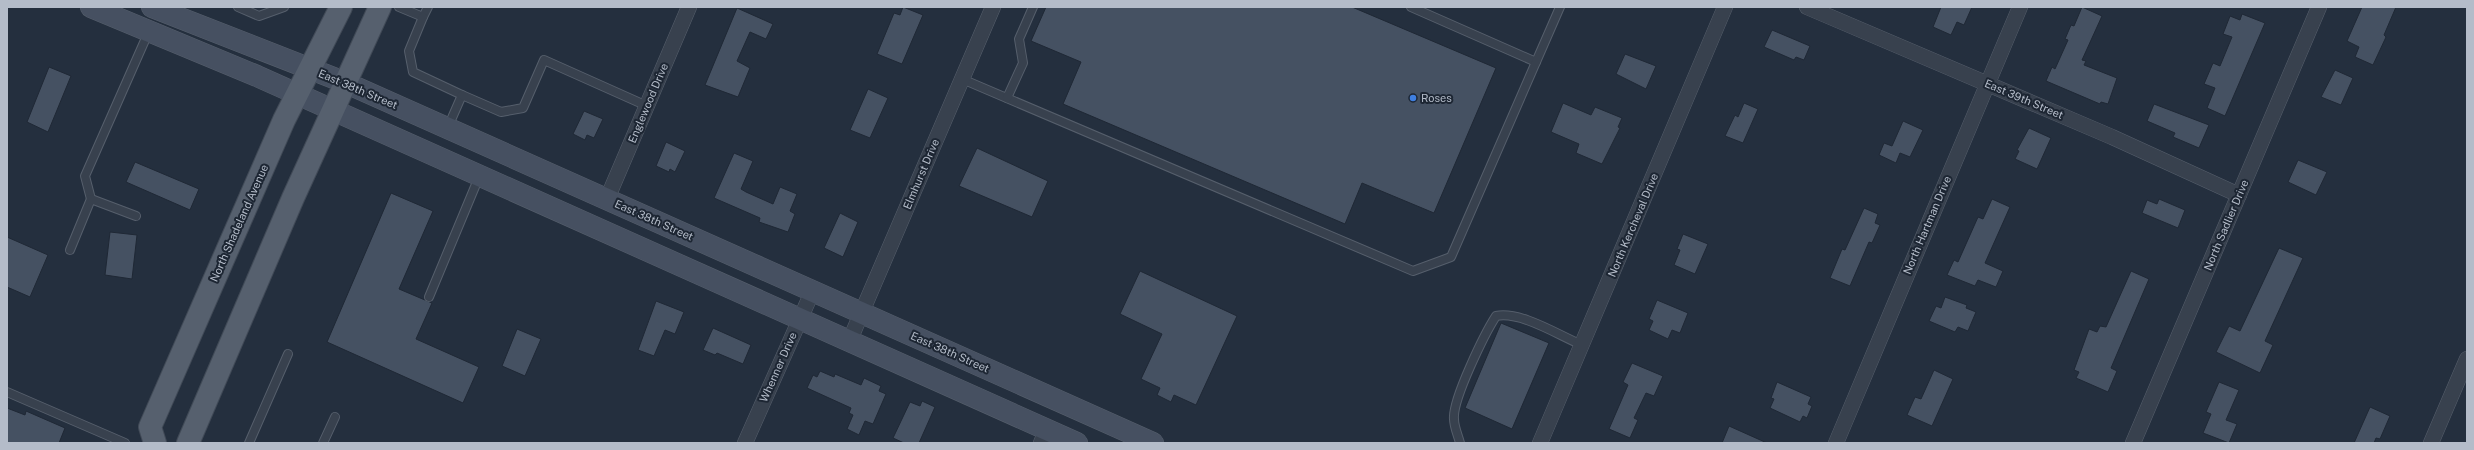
<svg xmlns="http://www.w3.org/2000/svg" width="2474" height="450" font-family="'Public Sans',sans-serif">
  <style>
    .building { fill: #455162; stroke: #1f2835 }
    .lines { fill: none; stroke-linecap: round; stroke-linejoin: round }
    .service-casing { stroke: #565f6c; stroke-width: 10 }
    .minor-casing { stroke: #565f6c; stroke-width: 16 }
    .secondary-casing { stroke: #565f6c; stroke-width: 22 }
    .primary-casing { stroke: #414a57; stroke-width: 24 }
    .service { stroke: #38414e; stroke-width: 8 }
    .minor { stroke: #38414e; stroke-width: 15 }
    .secondary { stroke: #465061; stroke-width: 21 }
    .primary { stroke: #56606e; stroke-width: 22 }
    .shop-dot { fill: #3f7fe0; stroke: #1d2633; stroke-width: 1.5 }
    .labels { text-anchor: middle; dominant-baseline: central; stroke-width: 4; stroke-linejoin: round; paint-order: stroke }
    .street-label { font-size: 11px; fill: #b4bcc9; stroke: #1d2633 }
    .poi-label { font-size: 11px; fill: #b4bcc9; stroke: #1d2633; text-anchor: start }
  </style>
  <rect width="100%" height="100%" fill="#242f3e"/>
  <g class="building">
    <polygon points="903,7 923,15 902,64 877,54 894,13 900,15"/>
    <polygon points="1046,7 1352,7 1496,68 1434,213 1362,183 1345,224 1063,104 1081,62 1031,41"/>
    <polygon points="1941,7 1972,7 1964,25 1957,22 1951,35 1933,27"/>
    <polygon points="2082,7 2102,16 2082,60 2086,61 2084,65 2117,78 2108,104 2101,102 2100,104 2046,81 2052,67 2055,69 2068,40 2065,39 2071,25 2074,26"/>
    <polygon points="2362,7 2396,7 2384,35 2386,37 2373,65 2355,57 2359,47 2347,41"/>
    <polygon points="737,8 773,24 766,39 750,32 737,61 750,68 738,97 705,85"/>
    <polygon points="2242,14 2265,23 2225,116 2207,108 2215,88 2204,84 2213,63 2220,66 2232,37 2223,34 2230,16 2240,20"/>
    <polygon points="1772,30 1810,46 1804,60 1796,57 1794,60 1764,47"/>
    <polygon points="1625,54 1656,66 1646,89 1616,74"/>
    <polygon points="49,67 71,76 48,132 27,122"/>
    <polygon points="2335,70 2353,78 2341,105 2321,97"/>
    <polygon points="868,89 888,98 870,138 850,130"/>
    <polygon points="1563,103 1591,115 1595,107 1622,118 1618,127 1620,128 1602,164 1576,153 1579,144 1551,132"/>
    <polygon points="1744,103 1758,109 1743,143 1725,136 1735,115 1738,117"/>
    <polygon points="2154,104 2209,125 2199,148 2173,137 2175,133 2147,121"/>
    <polygon points="584,111 603,119 594,138 587,135 585,140 573,134"/>
    <polygon points="1903,121 1923,130 1910,157 1900,153 1896,163 1879,155 1884,143 1892,146"/>
    <polygon points="2029,128 2051,138 2037,169 2015,159 2019,151 2017,150"/>
    <polygon points="666,142 685,151 675,172 670,169 669,172 656,166"/>
    <polygon points="977,148 1048,181 1032,217 959,186"/>
    <polygon points="734,153 753,161 741,189 746,192 773,204 780,187 797,194 790,211 795,214 788,232 759,222 760,218 714,198"/>
    <polygon points="2298,160 2327,172 2316,195 2288,182"/>
    <polygon points="135,162 199,189 190,210 126,182"/>
    <polygon points="391,193 433,211 399,289 432,303 416,339 479,367 463,403 327,342"/>
    <polygon points="1992,199 2010,207 1985,263 2003,271 1996,287 1978,280 1975,286 1947,275 1954,260 1958,262 1978,217 1983,219"/>
    <polygon points="2159,199 2185,210 2178,228 2142,213 2147,200 2157,204"/>
    <polygon points="1864,208 1878,214 1875,223 1880,225 1872,243 1869,242 1850,286 1830,278 1842,249 1845,250"/>
    <polygon points="840,213 858,222 843,257 824,248"/>
    <polygon points="110,232 137,235 132,279 105,275"/>
    <polygon points="1683,234 1708,244 1695,274 1674,265 1680,250 1677,249"/>
    <polygon points="7,237 48,255 30,297 7,287"/>
    <polygon points="2279,248 2303,258 2265,341 2273,345 2260,373 2216,352 2229,326 2240,331"/>
    <polygon points="1140,271 1237,316 1196,405 1174,395 1171,402 1157,395 1160,388 1141,379 1162,334 1120,314"/>
    <polygon points="2131,271 2149,279 2111,368 2117,371 2108,392 2076,378 2079,372 2074,370 2089,329 2097,332 2100,326 2106,327"/>
    <polygon points="1945,297 1967,305 1966,308 1976,312 1968,331 1958,327 1955,332 1929,321 1936,306 1941,308"/>
    <polygon points="1657,300 1688,313 1680,333 1672,330 1668,339 1649,330 1653,321 1649,319"/>
    <polygon points="656,301 684,312 675,334 665,330 654,356 638,350"/>
    <polygon points="1501,323 1549,343 1512,429 1465,408"/>
    <polygon points="713,328 751,345 743,364 717,353 715,355 703,350"/>
    <polygon points="517,329 541,339 525,376 502,366"/>
    <polygon points="1632,363 1663,376 1654,396 1646,393 1634,418 1638,420 1630,438 1609,429 1628,385 1623,382"/>
    <polygon points="1934,370 1953,379 1932,426 1907,415 1915,397 1921,399"/>
    <polygon points="820,371 834,377 835,374 861,385 864,378 881,386 879,391 886,394 873,424 865,421 859,435 847,429 853,415 849,413 851,408 807,388 813,375 817,377"/>
    <polygon points="1777,382 1811,397 1808,404 1812,406 1807,418 1803,416 1800,422 1770,408 1774,399 1771,398"/>
    <polygon points="2219,382 2239,390 2226,420 2237,424 2229,443 2203,433 2211,414 2206,412"/>
    <polygon points="922,401 935,407 919,443 904,443 893,438 910,402 920,406"/>
    <polygon points="2370,407 2390,416 2380,439 2376,438 2374,443 2354,443"/>
    <polygon points="7,408 25,415 26,411 65,428 59,443 7,443"/>
    <polygon points="1729,426 1767,443 1722,443"/>
  </g>
  <g class="lines">
    <g class="service-casing">
      <g id="service">
        <polyline points="238,7 259,16 284,7"/>
        <polyline points="399,7 423,17 428,7"/>
        <polyline points="1411,7 1536,62"/>
        <polyline points="423,17 409,51 413,72 462,95 448,127"/>
        <polyline points="962,79 1413,271 1451,257 1560,7"/>
        <polyline points="462,95 501,112 523,108 544,60 647,106"/>
        <polyline points="1007,98 1023,63 1019,39 1033,7"/>
        <polyline points="91,199 85,176 149,31"/>
        <polyline points="70,250 91,199 136,216"/>
        <polyline points="429,297 479,177"/>
        <polyline points="7,392 125,443"/>
        <polyline points="249,443 288,354"/>
        <polyline points="323,443 335,417"/>
        <path d="M1460,443C1458,435 1454,427 1454,419C1452,400 1485,333 1496,316C1521,311 1558,335 1582,345"/>
      </g>
    </g>
    <g class="minor-casing">
      <g id="minor">
        <polyline points="1807,7 2112,137 2239,195"/>
        <polyline points="607,199 689,7"/>
        <polyline points="849,342 993,7"/>
        <polyline points="745,443 813,290"/>
        <polyline points="1041,443 1047,429"/>
        <polyline points="1540,443 1725,7"/>
        <polyline points="1836,443 2020,7"/>
        <polyline points="2133,443 2319,7"/>
        <polyline points="2431,443 2467,359"/>
      </g>
    </g>
    <g class="secondary-casing">
      <g id="secondary">
        <polyline points="91,7 257,76 1077,443"/>
        <polyline points="152,7 344,82 1153,443"/>
      </g>
    </g>
    <g class="primary-casing">
      <g id="primary">
        <polyline points="155,443 150,427 284,120 341,7"/>
        <polyline points="188,443 293,198 380,7"/>
      </g>
    </g>
    <use href="#service" class="service"/>
    <use href="#minor" class="minor"/>
    <use href="#secondary" class="secondary"/>
    <use href="#primary" class="primary"/>
  </g>
  <circle class="shop-dot" cx="1413" cy="98" r="4"/>
  <g class="labels">
    <g class="street-label">
      <text transform="translate(358 89) rotate(23)">East 38th Street</text>
      <text transform="translate(2024 99) rotate(23)">East 39th Street</text>
      <text transform="translate(648 103) rotate(-67)">Englewood Drive</text>
      <text transform="translate(921 174) rotate(-67)">Elmhurst Drive</text>
      <text transform="translate(654 220) rotate(24)">East 38th Street</text>
      <text transform="translate(239 223) rotate(-66)">North Shadeland Avenue</text>
      <text transform="translate(1633 225) rotate(-67)">North Kercheval Drive</text>
      <text transform="translate(1927 225) rotate(-67)">North Hartman Drive</text>
      <text transform="translate(2226 225) rotate(-67)">North Sadlier Drive</text>
      <text transform="translate(950 352) rotate(24)">East 38th Street</text>
      <text transform="translate(778 367) rotate(-66)">Whenner Drive</text>
    </g>
    <g class="poi-label">
      <text x="1421" y="98">Roses</text>
    </g>
  </g>
  <rect width="2474" height="450" fill="none" stroke="#b4bcc9" stroke-width="16"/>
</svg>
